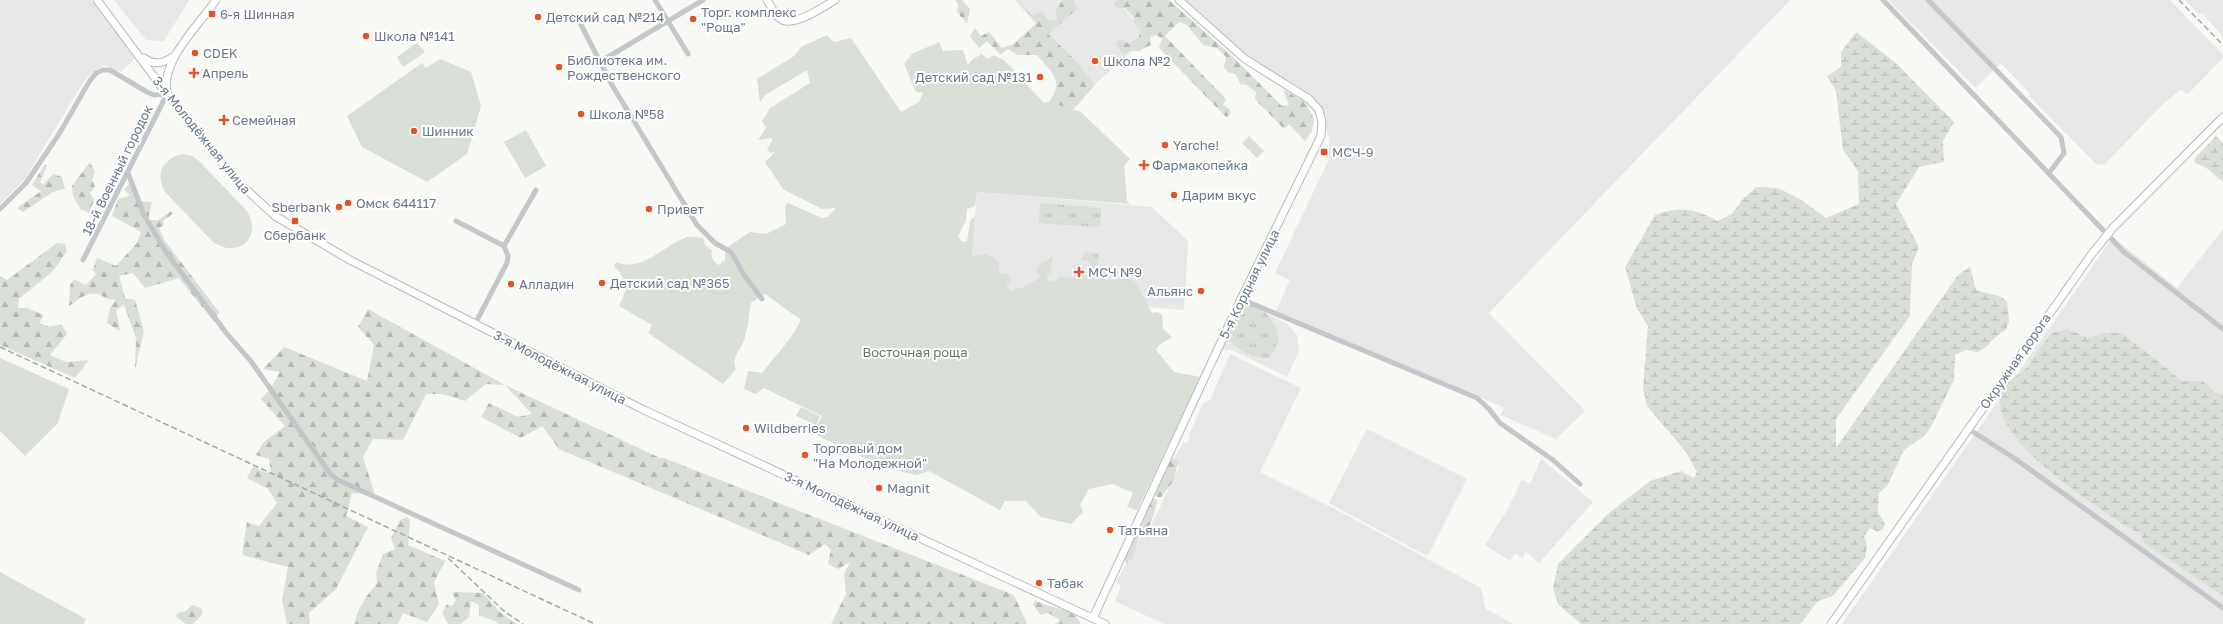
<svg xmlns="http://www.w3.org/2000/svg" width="2223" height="624" font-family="'Golos Text',sans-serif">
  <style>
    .built { fill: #e6e7e6 }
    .grass { fill: url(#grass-tufts) }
    .forest { fill: url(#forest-firs) }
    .wetland { fill: url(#wetland-marsh) }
    .green { fill: #d9dfd6 }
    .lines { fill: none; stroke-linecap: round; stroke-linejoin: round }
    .secondary-casing { stroke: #b5bbbf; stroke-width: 9 }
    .street { stroke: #c3c7ca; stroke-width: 5 }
    .secondary { stroke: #fff; stroke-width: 7 }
    .rail { stroke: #a4aab0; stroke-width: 1.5; stroke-dasharray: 6 3; stroke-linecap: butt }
    .poi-dot { fill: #e45228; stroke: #fff; stroke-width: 1.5 }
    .labels { text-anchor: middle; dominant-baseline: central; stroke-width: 4; stroke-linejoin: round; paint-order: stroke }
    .poi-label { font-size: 13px; fill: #677886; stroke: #fff; text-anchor: start }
    .street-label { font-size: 13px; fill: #677886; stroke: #fff }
    .park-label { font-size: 13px; fill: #667861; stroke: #fff }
  </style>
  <defs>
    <pattern id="grass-tufts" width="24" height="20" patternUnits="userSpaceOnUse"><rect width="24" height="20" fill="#d9dfd6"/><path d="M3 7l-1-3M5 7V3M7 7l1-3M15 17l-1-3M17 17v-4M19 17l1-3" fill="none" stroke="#b4bab3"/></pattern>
    <pattern id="forest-firs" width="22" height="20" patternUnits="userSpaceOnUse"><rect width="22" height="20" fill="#d9dfd6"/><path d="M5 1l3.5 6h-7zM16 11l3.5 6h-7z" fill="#b4bab3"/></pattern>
    <pattern id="wetland-marsh" width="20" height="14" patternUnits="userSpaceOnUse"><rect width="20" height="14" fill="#d9dfd6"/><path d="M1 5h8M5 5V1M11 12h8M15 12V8" fill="none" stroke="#b4bab3"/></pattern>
  </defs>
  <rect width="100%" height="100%" fill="#f8f8f5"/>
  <g class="built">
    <polygon points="0,0 91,0 135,58 121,72 104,65 90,74 83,83 24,180 0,204"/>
    <polygon points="114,0 189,0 164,41 146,40"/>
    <polygon points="1015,0 1116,0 1149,36 1092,87"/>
    <polygon points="1186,0 1790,0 1489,313 1585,411 1556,439 1501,415 1504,408 1498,405 1276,311 1290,280 1275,273 1329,159 1329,140 1323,110 1313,98 1242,52"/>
    <polygon points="1888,0 2170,0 2223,55 2223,58 2187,95 2181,89 2162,105 2104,165 2096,164 2029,96 2030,94 2001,63 1976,88"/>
    <polygon points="2185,0 2223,0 2223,37 2202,13 2200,15"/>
    <polygon points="977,192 1152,207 1188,241 1184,310 969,294"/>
    <polygon points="2223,229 2223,624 1842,624 2113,237 2177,288"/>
    <polygon points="1244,302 1286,323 1297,335 1299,351 1287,377 1232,350 1221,349"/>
    <polygon points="1230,354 1301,388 1260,472 1337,510 1481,588 1486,609 1514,624 1164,624 1115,601 1121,586 1116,582 1140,537 1145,538 1179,468 1174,458 1183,443 1189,442 1189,435 1203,403 1210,400"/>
    <polygon points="1367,429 1467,479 1429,554 1425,555 1329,503"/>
    <polygon points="1541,459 1593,502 1539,563 1526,552 1522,558 1515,553 1510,561 1485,545 1509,507 1522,479 1530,484"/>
  </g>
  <g class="grass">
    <polygon points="1040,203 1101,208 1100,227 1039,223"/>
    <polygon points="1085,252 1099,254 1097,272 1089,272 1090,261 1081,260"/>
    <path d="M1243,302L1265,311L1276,328L1279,340L1270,358C1255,361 1232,347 1226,335Z"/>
  </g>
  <g class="forest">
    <polygon points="955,0 962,0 970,9 967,24 957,12 958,4"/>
    <path d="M1017,0L1032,15L1042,11L1048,21L1058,19L1055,12L1063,0H1074L1077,9L1048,34L1074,59L1095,85L1073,110L1049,102C1065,80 1051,72 1037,55H1018L1008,49L1001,55L987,41L979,48L970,36L975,28L981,36L989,32L1002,48L1013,44L1037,23Z"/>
    <polygon points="1117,0 1169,0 1233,57 1282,106 1289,105 1283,89 1306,103 1314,119 1312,131 1305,141 1289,124 1284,129 1255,99 1256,92 1245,84 1241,85 1235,74 1228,72 1224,67 1226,57 1217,48 1203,45 1186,24 1179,22 1165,36 1226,99 1223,105 1229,109 1231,114 1226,117 1163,52 1159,47 1162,39 1157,35 1150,37 1151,45 1139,51 1129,51 1124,55 1115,44 1121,39 1129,44 1139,37 1141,29 1133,22 1134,18 1125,8 1118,8 1113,5"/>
    <polygon points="90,162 95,172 92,180 95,187 90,193 94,200 89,213 80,209 73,196 72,186"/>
    <polygon points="45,164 47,166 40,182 43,185 53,174 62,177 65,189 53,192 23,212 17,208 41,191 32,185"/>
    <path d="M133,180L138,201L152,202L148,220H158L171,211L174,213L163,221L164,225L159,228L165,241L219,312L214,322L179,278L145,288L133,273L119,276L125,298L135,300L144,331L135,370L136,338L124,305L116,310L120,331L107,323L110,308L116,300C105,300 106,297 98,294C87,291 78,300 69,306L70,285L74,279L86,285L96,274L93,270L97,258L116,266L137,243L141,232L112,216L118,199L130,196L124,189Z"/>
    <polygon points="57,243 65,244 67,251 53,271 19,299 18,308 27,308 44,315 39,323 49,327 62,324 67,334 50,355 66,362 89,360 75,378 0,345 0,276 7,280"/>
    <polygon points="368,309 505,385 660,458 664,458 1014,595 1027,624 831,624 846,594 844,574 850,562 838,569 828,564 831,550 825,544 809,555 559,449 542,426 521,438 481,417 489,403 518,417 532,414 505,385 486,384 465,401 442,394 426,394 403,440 373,439 363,457 375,495 352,493 346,516 368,527 336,589 309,613 310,624 287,624 282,600 288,567 242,555 247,522 259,526 277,503 268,489 247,478 253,466 267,473 271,472 269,459 256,455 264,442 285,426 261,399 271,388 280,372 263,369 284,347 367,381 374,345 358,327"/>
    <polygon points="1173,458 1178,462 1174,480 1161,497 1158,497 1153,494 1166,465"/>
    <path d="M1153,498L1157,500C1157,505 1152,520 1150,524C1148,528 1143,530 1141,533C1134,543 1138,556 1127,563L1124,560C1123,542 1139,533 1144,518C1147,511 1147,504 1153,498Z"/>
    <path d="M407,517L410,520L408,545L445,561L434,583L439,604L427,622L403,613L398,624H354C358,608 366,596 377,583L376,573L383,554L395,549L391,538L400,520Z"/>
    <polygon points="458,592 483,593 501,613 517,624 498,624 497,622 479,615 479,605 471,601 469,617 461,624 448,624 442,613 447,604 452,606 456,600 452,593"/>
    <path d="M1035,600C1049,609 1074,607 1081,624H1055L1060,620L1048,613L1041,615L1033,605Z"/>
    <polygon points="192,605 201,608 203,613 193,624 186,624 176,616 177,613 186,611"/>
  </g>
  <g class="wetland">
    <path d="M1856,32L1896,63L1954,122L1943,141L1944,162L1919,167L1896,204L1919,247L1912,264L1910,316L1836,419V448L1958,275L1970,267L1976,290L1999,296L2007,301L2009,321L2006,330C1994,334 1990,347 1978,352L1966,350L1955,355L1954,380L1930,429L1923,437L1904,450L1887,486L1879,493L1878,512L1885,524L1883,529L1878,532L1870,528L1864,536L1867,546L1865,558L1833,596L1818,601L1800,624H1581L1558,604L1553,588L1558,564L1609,513L1650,481L1681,471L1694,478L1697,472L1686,452L1647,406L1643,388L1648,326L1637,309L1625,267L1655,215C1681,206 1694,208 1717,221L1732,214L1742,200L1756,187L1778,188L1800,199L1826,218L1859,204L1858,171L1843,150L1836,91L1827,76L1841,67V52Z"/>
    <polygon points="2216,136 2223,143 2223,182 2208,169 2194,162 2196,157"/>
    <path d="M2067,329L2088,338L2104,333H2122L2182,381H2203L2215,393L2223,394V596L2144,543L2141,534L2127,527C2093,503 1988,440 2001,393C2004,381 2019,376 2026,368C2034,360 2045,338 2052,334C2055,331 2063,330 2067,329Z"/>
  </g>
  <g class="green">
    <path d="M827,35L834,42L851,38L901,112L919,102L923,93L916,92L904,64L912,54L939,42L943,51L963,50L968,65L973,59L982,54L987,59L994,55L1005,61L1044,103L1049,102L1081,112L1130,159L1124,166L1127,201L1130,204L977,192L975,206L967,209L966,220L958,237L963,242L967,241L970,221L975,216L972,256L986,254L999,261V273L1007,274L1012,280L1006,286L1012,291C1023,287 1033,284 1041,275L1035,273L1039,265L1053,256L1050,273L1046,277L1048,280L1054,282L1059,277L1084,279L1089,272H1105L1106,279L1115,280L1127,274L1136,283L1152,313L1158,312L1162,315L1163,329L1172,337L1159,345L1156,350L1174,372L1201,377L1137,510L1127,507L1133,493L1113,484L1089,489L1080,505L1083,512L1071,524L1041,517L1026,501H1005L1000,510L929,471L916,475L882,467L884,461L880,459L877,464L816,435V427L822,416L764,388L755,394L744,389L748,371L762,373C775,356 792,339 801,320L765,294L751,303C749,315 748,329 744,340C741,351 731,356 736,369L723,384L648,333L652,325L619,306L626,290L621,274L614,266L616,262C642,273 664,245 687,237C692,236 698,238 703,238L705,245L712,250C711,257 712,261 719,265L725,260V249L750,232L766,234L786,224L785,206L788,203L822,218L828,217L836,208L822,209L783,189L765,162L775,152L770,153L767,150L773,138L758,140L766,128L762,121L770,108L810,83L807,70L765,95L760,102L757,79L794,56L801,47Z"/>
    <polygon points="417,43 424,50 424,53 403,67 397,57"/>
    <polygon points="440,59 471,72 481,106 467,154 427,182 362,147 347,116 422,63 426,68"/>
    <polygon points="526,130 546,166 525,178 504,142"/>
    <polygon points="1249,136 1264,151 1257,158 1242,143"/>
    <path d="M183,154L192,156L199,161L246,210C264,236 239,260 213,242L166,193C154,175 162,158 183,154Z"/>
    <polygon points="0,358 69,389 58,423 25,456 0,431"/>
    <polygon points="801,407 820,416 816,425 796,416"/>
    <polygon points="0,572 86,619 84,624 0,624"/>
  </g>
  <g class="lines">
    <g class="secondary-casing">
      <g id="secondary">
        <polyline points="97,0 167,94 237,181 275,216 350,260 644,410 1105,624"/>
        <path d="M767,0C771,6 775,17 782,20C796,26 823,7 835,0"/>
        <path d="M144,58C155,66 163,63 173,57"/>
        <path d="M167,92C161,60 199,25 216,0"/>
        <polyline points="1093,618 1241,299 1321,136 1322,122 1319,110 1309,99 1245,59 1179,0"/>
        <polyline points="1831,624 2091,255 2112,229 2223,117"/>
      </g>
    </g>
    <g class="street">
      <polyline points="655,0 688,54"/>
      <polyline points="1883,0 2124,252 2223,329"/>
      <polyline points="1928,0 2061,137 2064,153 2049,173"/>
      <polyline points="578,19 612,85 697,225 715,243 731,252 744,275 762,299"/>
      <polyline points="598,63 703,0"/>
      <polyline points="128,173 144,215 166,252 227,334 250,360 331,475 338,480 579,590"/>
      <polyline points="0,209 26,183 59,134 89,82 96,73 103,70 110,70 147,92 154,95 167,94"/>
      <polyline points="456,221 504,246 508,256 507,263 475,324"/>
      <polyline points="504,246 536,190"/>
      <polyline points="83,260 167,94"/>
      <polyline points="1241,299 1477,398 1489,409 1500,423 1553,460 1580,484"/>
      <polyline points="1967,428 2014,458 2223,608"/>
    </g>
    <use href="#secondary" class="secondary"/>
    <g class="rail">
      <polyline points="2179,0 2223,45"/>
      <polyline points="0,347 595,624"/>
      <polyline points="448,558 505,612 523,624"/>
    </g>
  </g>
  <g class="poi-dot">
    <rect x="208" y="10" width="8" height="8" rx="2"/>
    <circle cx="538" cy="17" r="4"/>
    <circle cx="693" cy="19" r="4"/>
    <circle cx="366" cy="36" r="4"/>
    <circle cx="195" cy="53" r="4"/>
    <circle cx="1095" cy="61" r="4"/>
    <circle cx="559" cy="67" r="4"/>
    <path d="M192 67h4v4h4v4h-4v4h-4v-4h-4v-4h4z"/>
    <circle cx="1040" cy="77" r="4"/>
    <circle cx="581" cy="114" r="4"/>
    <path d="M222 114h4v4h4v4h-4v4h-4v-4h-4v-4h4z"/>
    <circle cx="414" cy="131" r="4"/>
    <circle cx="1165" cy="145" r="4"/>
    <rect x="1320" y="148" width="8" height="8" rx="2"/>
    <path d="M1142 159h4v4h4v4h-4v4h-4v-4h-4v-4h4z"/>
    <circle cx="1174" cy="195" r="4"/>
    <circle cx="348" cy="203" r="4"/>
    <circle cx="339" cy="207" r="4"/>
    <circle cx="649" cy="209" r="4"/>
    <rect x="291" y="217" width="8" height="8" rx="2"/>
    <path d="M1077 266h4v4h4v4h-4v4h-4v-4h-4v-4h4z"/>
    <circle cx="602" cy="283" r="4"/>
    <circle cx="511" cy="284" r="4"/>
    <circle cx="1201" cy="291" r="4"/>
    <circle cx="746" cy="428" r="4"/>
    <circle cx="805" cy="455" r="4"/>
    <circle cx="879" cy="488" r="4"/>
    <circle cx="1110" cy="530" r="4"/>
    <circle cx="1039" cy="583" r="4"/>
  </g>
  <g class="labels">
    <g class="poi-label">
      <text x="701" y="12">Торг. комплекс<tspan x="701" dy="15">"Роща"</tspan></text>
      <text x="220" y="14">6-я Шинная</text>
      <text x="546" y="17">Детский сад №214</text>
      <text x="374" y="36">Школа №141</text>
      <text x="203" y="53">CDEK</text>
      <text x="567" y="60">Библиотека им.<tspan x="567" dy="15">Рождественского</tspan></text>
      <text x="1103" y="61">Школа №2</text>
      <text x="202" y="73">Апрель</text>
      <text x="1032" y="77" text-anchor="end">Детский сад №131</text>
      <text x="589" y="114">Школа №58</text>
      <text x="232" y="120">Семейная</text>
      <text x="422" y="131">Шинник</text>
      <text x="1173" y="145">Yarche!</text>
      <text x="1332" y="152">МСЧ-9</text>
      <text x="1152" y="165">Фармакопейка</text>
      <text x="1182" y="195">Дарим вкус</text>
      <text x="356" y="203">Омск 644117</text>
      <text x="331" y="207" text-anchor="end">Sberbank</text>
      <text x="657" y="209">Привет</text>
      <text x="295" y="235" text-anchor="middle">Сбербанк</text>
      <text x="1088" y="272">МСЧ №9</text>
      <text x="610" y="283">Детский сад №365</text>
      <text x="519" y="284">Алладин</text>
      <text x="1193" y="291" text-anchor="end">Альянс</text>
      <text x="754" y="428">Wildberries</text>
      <text x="813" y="448">Торговый дом<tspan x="813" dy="15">"На Молодежной"</tspan></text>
      <text x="887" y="488">Magnit</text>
      <text x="1118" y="530">Татьяна</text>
      <text x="1047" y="583">Табак</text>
    </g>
    <g class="street-label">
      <text transform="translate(202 135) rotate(51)">3-я Молодёжная улица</text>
      <text transform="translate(117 170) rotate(-64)">18-й Военный городок</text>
      <text transform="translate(1249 284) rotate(-64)">5-я Кордная улица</text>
      <text transform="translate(2015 361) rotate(-55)">Окружная дорога</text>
      <text transform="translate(560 367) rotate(27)">3-я Молодёжная улица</text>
      <text transform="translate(852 506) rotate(25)">3-я Молодёжная улица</text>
    </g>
    <g class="park-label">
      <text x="915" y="352">Восточная роща</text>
    </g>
  </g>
</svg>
